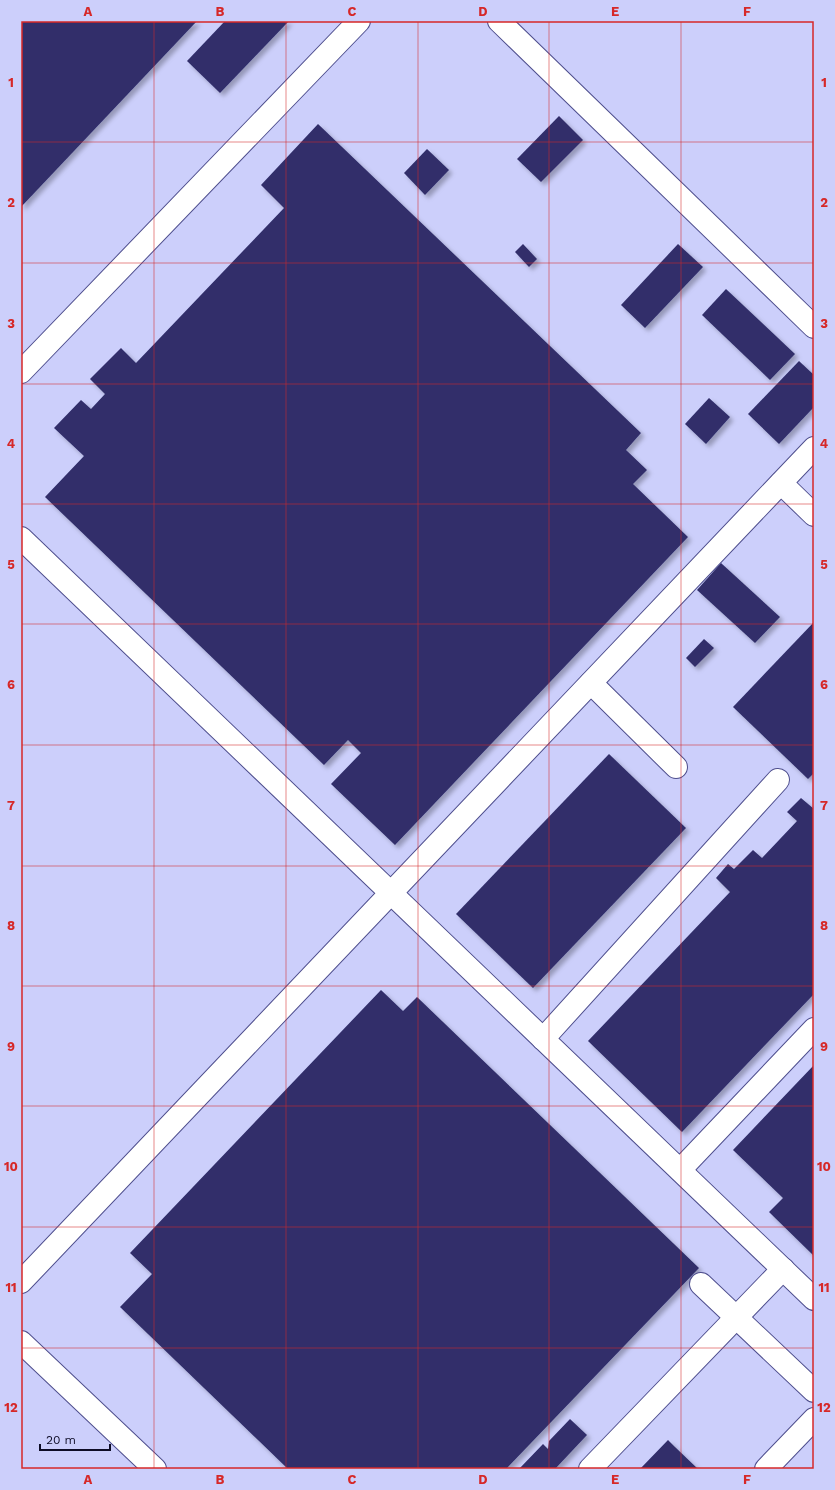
<svg xmlns="http://www.w3.org/2000/svg" width="835" height="1490" font-family="'Work Sans',sans-serif">
  <style>
    .building { fill: #302e6a; filter: url(#shadow) }
    .lines { fill: none; stroke-linecap: round; stroke-linejoin: round }
    .minor-casing { stroke: #4e4e8d; stroke-width: 24 }
    .minor { stroke: #fff; stroke-width: 22 }
    .grid { fill: none; stroke: #d62828; stroke-width: 1; stroke-opacity: 0.55 }
    .neatline { fill: none; stroke: #d62828; stroke-width: 1.5 }
    .grid-label { font-size: 13px; text-anchor: middle; font-weight: bold; fill: #d62828 }
  </style>
  <defs>
    <filter id="shadow"><feDropShadow dx="3.5" dy="3.5" stdDeviation="2" flood-color="#0004"/></filter>
  </defs>
  <rect width="100%" height="100%" fill="#cccffb"/>
  <g class="building">
    <polygon points="21,21 197,21 21,207"/>
    <polygon points="225,21 289,21 220,93 187,61"/>
    <polygon points="559,116 583,140 541,182 517,159"/>
    <polygon points="318,124 641,433 626,450 647,470 633,484 688,537 395,845 331,784 361,753 348,740 324,765 45,497 84,456 54,428 81,400 91,409 105,394 90,379 121,348 136,363 284,208 261,185"/>
    <polygon points="427,149 449,170 425,195 404,173"/>
    <polygon points="523,244 537,259 529,267 515,252"/>
    <polygon points="678,244 703,267 645,328 621,305"/>
    <polygon points="726,289 795,354 770,380 702,315"/>
    <polygon points="799,361 814,375 814,407 779,444 748,414"/>
    <polygon points="709,398 730,417 706,444 685,424"/>
    <polygon points="721,563 780,617 755,643 697,590"/>
    <polygon points="814,622 814,773 808,779 733,707"/>
    <polygon points="704,639 714,648 695,667 686,658"/>
    <polygon points="609,754 686,828 533,988 456,914"/>
    <polygon points="801,798 814,809 814,994 682,1132 588,1041 730,892 716,878 728,864 734,869 753,850 762,858 797,821 787,812"/>
    <polygon points="381,990 403,1011 417,997 699,1268 506,1469 288,1469 120,1307 152,1274 130,1253"/>
    <polygon points="814,1065 814,1256 769,1212 783,1198 733,1150"/>
    <polygon points="570,1419 587,1435 555,1469 519,1469 543,1444 548,1449 549,1441"/>
    <polygon points="668,1440 675,1447 698,1469 640,1469"/>
  </g>
  <g class="lines">
    <g class="minor-casing">
      <g id="minor">
        <polyline points="499,21 814,327"/>
        <polyline points="21,372 359,21"/>
        <polyline points="781,483 814,515"/>
        <polyline points="21,538 814,1299"/>
        <polyline points="591,683 676,767"/>
        <polyline points="543,1039 778,780"/>
        <polyline points="680,1170 814,1029"/>
        <polyline points="21,1282 814,448"/>
        <polyline points="701,1284 814,1391"/>
        <polyline points="21,1342 155,1469"/>
        <polyline points="590,1469 783,1269"/>
        <polyline points="766,1469 814,1419"/>
      </g>
    </g>
    <use href="#minor" class="minor"/>
  </g>
  <path class="grid" d="M154,21V1469M286,21V1469M418,21V1469M549,21V1469M681,21V1469M21,142H814M21,263H814M21,384H814M21,504H814M21,624H814M21,745H814M21,866H814M21,986H814M21,1106H814M21,1227H814M21,1348H814"/>
  <rect width="835" height="1490" fill="none" stroke="#cccffb" stroke-width="44"/>
  <path d="M40 1444v6h70v-6" fill="none" stroke="#0d0c25" stroke-width="2"/>
  <text x="46" y="1444" font-size="12" fill="#0d0c25" stroke="#cccffb" stroke-width="3" paint-order="stroke">20 m</text>
  <rect x="22" y="22" width="791" height="1446" class="neatline"/>
  <g class="grid-label">
    <text x="88" y="16">A</text>
    <text x="220" y="16">B</text>
    <text x="352" y="16">C</text>
    <text x="483" y="16">D</text>
    <text x="615" y="16">E</text>
    <text x="747" y="16">F</text>
    <text x="11" y="87">1</text>
    <text x="824" y="87">1</text>
    <text x="11" y="207">2</text>
    <text x="824" y="207">2</text>
    <text x="11" y="328">3</text>
    <text x="824" y="328">3</text>
    <text x="11" y="448">4</text>
    <text x="824" y="448">4</text>
    <text x="11" y="569">5</text>
    <text x="824" y="569">5</text>
    <text x="11" y="689">6</text>
    <text x="824" y="689">6</text>
    <text x="11" y="810">7</text>
    <text x="824" y="810">7</text>
    <text x="11" y="930">8</text>
    <text x="824" y="930">8</text>
    <text x="11" y="1051">9</text>
    <text x="824" y="1051">9</text>
    <text x="11" y="1171">10</text>
    <text x="824" y="1171">10</text>
    <text x="11" y="1292">11</text>
    <text x="824" y="1292">11</text>
    <text x="11" y="1412">12</text>
    <text x="824" y="1412">12</text>
    <text x="88" y="1484">A</text>
    <text x="220" y="1484">B</text>
    <text x="352" y="1484">C</text>
    <text x="483" y="1484">D</text>
    <text x="615" y="1484">E</text>
    <text x="747" y="1484">F</text>
  </g>
</svg>
